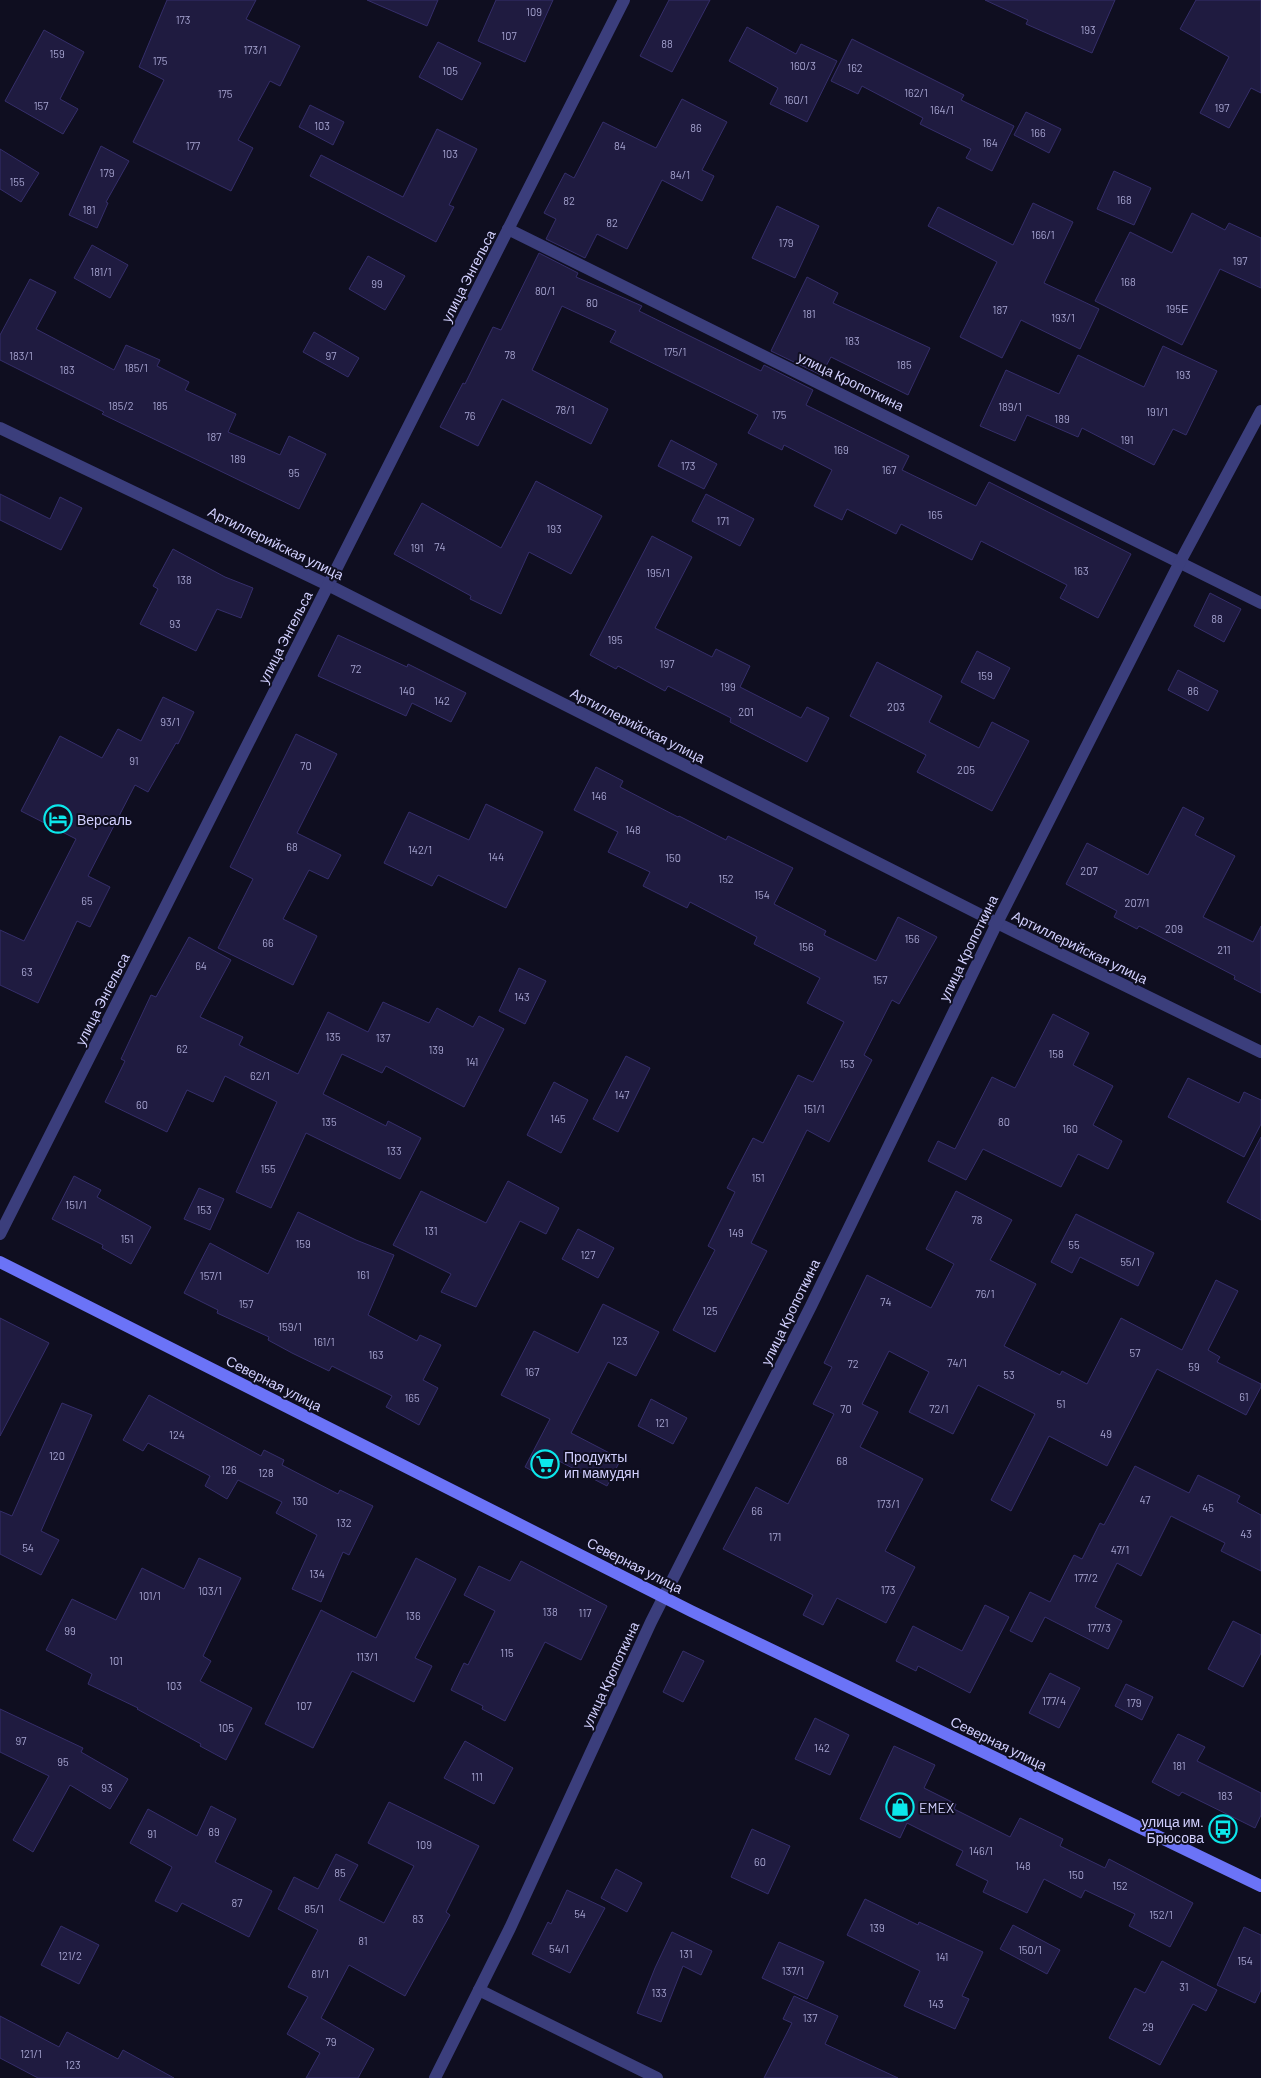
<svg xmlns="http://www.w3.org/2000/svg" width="1261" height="2078" font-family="Barlow,sans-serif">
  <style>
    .building { fill: #1f1b40; stroke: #352e6a }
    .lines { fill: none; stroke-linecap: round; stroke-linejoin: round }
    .minor { stroke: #3b3e7c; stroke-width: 12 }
    .secondary { stroke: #6b73f7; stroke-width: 12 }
    .labels { text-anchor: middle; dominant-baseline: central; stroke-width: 4; stroke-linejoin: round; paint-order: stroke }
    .number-label { font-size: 11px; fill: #a4a2ce }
    .street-label { font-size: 14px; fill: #d1cffd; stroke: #0f0e20 }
    .poi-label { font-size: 14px; fill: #d1cffd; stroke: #0f0e20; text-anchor: start }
  </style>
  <rect width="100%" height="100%" fill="#0f0e20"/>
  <g class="building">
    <polygon points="167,0 256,0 246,19 300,46 280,86 270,81 238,140 253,148 231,191 133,142 164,80 139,67"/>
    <polygon points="367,0 438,0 427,26"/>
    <polygon points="496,0 553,0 525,62 478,41"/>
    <polygon points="669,0 710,0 672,72 640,56"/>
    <polygon points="985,0 1115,0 1092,53 1026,24 1028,20"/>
    <polygon points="1196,0 1261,0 1261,93 1251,88 1229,128 1200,113 1229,57 1180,29"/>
    <polygon points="747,27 796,54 801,44 837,61 807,122 770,104 778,88 729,61"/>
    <polygon points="44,30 84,52 60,99 78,109 63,134 5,101"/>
    <polygon points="852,39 964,95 961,100 1014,126 992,171 966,158 971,149 920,124 923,118 862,86 858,94 831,81"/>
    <polygon points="438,42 481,63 462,100 419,77"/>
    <polygon points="682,99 727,122 702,170 714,176 702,201 662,180 627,249 597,234 585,258 546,239 556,219 544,213 565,173 574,178 603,122 656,148"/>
    <polygon points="310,105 344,122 333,145 299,127"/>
    <polygon points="1026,112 1061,129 1049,153 1014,135"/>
    <polygon points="437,129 477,149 449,205 454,207 436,242 310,176 321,155 403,197"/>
    <polygon points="101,146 129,161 106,202 108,203 97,228 69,215"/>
    <polygon points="0,149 39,173 21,202 0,189"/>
    <polygon points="1114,171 1151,188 1134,225 1097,209"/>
    <polygon points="1033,203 1073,222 1044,283 1099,309 1080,349 1021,320 1002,358 960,337 997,262 928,226 938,207 1013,245"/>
    <polygon points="777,206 819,226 795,278 752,258"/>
    <polygon points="1192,213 1225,230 1229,223 1261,238 1261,288 1220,269 1182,345 1095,301 1130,232 1172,253"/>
    <polygon points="92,245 128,265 110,298 74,278"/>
    <polygon points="539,253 578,273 576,277 642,306 639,311 761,371 764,365 813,390 806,405 909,456 902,470 976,506 989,482 1131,554 1098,618 1060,598 1067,585 981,541 972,560 901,524 896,534 847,509 842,520 814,506 832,470 784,445 782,450 748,433 758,415 610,342 616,331 562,306 532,370 608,409 591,444 502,399 478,446 440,427 463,383 465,384 493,327 501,330"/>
    <polygon points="368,256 405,276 385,310 349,289"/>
    <polygon points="807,277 838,293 833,303 930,348 908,395 831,357 821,375 771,351"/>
    <polygon points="30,279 56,292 36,329 114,370 126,345 160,360 157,366 189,382 185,390 236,414 228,432 280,455 289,436 326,454 299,509 102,414 104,412 0,360 0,335"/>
    <polygon points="314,332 359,358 348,377 303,352"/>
    <polygon points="1163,346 1217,371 1186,435 1173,429 1154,465 1082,428 1078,437 1027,415 1015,441 980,426 1006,370 1059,394 1078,355 1144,387"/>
    <polygon points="671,440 717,464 704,489 658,466"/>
    <polygon points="536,481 602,516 571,574 529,552 501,614 470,599 471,596 394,554 422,503 501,548"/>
    <polygon points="0,494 50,519 60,497 82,508 61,550 0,520"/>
    <polygon points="706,494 754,519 740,546 692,521"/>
    <polygon points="652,536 692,557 655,628 712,657 716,649 750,666 740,687 801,718 807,707 829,718 807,762 730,722 731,718 668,686 665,691 618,666 616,669 590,655"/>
    <polygon points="173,549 225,577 253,588 241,618 217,609 196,651 140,624 158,589 153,586"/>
    <polygon points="1210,593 1241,609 1224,642 1194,626"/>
    <polygon points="338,635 407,667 408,664 466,693 451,722 412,703 406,716 318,676"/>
    <polygon points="977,651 1010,668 994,699 961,682"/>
    <polygon points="877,662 942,696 929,722 979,748 992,722 1029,741 992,811 917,772 926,755 850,716"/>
    <polygon points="1178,670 1218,691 1208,711 1168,690"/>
    <polygon points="163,697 194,712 178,744 176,743 148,792 135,785 88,876 110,887 90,927 77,921 38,1003 0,985 0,930 24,941 76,839 21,811 60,736 102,758 118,729 141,741"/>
    <polygon points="296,734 337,754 297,833 341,855 328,879 309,870 283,919 317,936 293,985 218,948 253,879 230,867"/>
    <polygon points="596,767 623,781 620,787 678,817 679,816 726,840 728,836 793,868 774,904 826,931 824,935 876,961 898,917 937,937 899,1004 892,1000 864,1055 872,1060 829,1142 807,1130 751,1243 767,1251 715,1352 673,1330 715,1250 708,1246 735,1192 727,1188 753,1138 763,1143 798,1075 813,1082 844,1022 807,1003 820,978 754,944 757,937 690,902 687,908 643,886 650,872 608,852 618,832 574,810"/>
    <polygon points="486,804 543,832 506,908 438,875 432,886 384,863 409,812 469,840"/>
    <polygon points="1183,807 1204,818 1195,835 1235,856 1203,917 1253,942 1261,926 1261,993 1234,979 1235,976 1139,926 1137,929 1114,917 1117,911 1066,884 1087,843 1148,875"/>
    <polygon points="189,937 231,960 200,1017 243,1037 239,1045 298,1074 328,1012 368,1032 383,1002 429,1023 437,1008 473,1027 479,1016 504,1029 464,1107 386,1066 382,1073 342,1054 323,1094 386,1126 388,1121 421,1138 400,1179 306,1133 271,1208 236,1192 277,1102 225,1076 213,1102 187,1090 167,1132 105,1102 125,1061 121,1059 151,995 156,997"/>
    <polygon points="519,968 546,981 525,1024 499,1011"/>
    <polygon points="1053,1014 1089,1033 1073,1065 1113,1086 1093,1125 1122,1141 1108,1169 1078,1154 1061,1187 983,1149 966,1180 928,1161 938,1141 955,1149 992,1077 1015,1088"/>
    <polygon points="626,1056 650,1068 618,1132 593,1119"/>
    <polygon points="1188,1078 1239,1103 1244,1092 1261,1100 1261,1124 1244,1157 1168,1117"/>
    <polygon points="554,1082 588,1100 561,1153 527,1135"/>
    <polygon points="1261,1137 1261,1220 1227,1202"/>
    <polygon points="74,1176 101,1190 97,1197 151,1227 131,1264 102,1248 103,1245 52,1219"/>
    <polygon points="508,1181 559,1208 546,1234 520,1221 476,1307 441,1292 451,1274 393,1245 421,1191 486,1223"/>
    <polygon points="199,1188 224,1199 210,1230 184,1219"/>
    <polygon points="956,1191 1012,1220 990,1260 1036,1284 1004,1346 1060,1375 1062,1371 1087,1384 1121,1318 1182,1350 1216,1280 1238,1291 1208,1350 1220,1357 1217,1362 1261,1384 1261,1387 1246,1415 1157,1369 1107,1466 1049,1436 1011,1511 991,1500 1035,1414 978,1385 953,1434 909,1412 929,1372 889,1351 862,1404 878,1412 860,1447 923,1479 885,1551 915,1567 886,1623 837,1598 823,1625 803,1615 813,1595 723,1549 756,1487 788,1504 834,1414 813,1404 832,1367 824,1363 867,1275 931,1308 954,1264 926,1249"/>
    <polygon points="298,1212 356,1240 394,1255 368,1315 417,1341 420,1335 441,1345 423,1380 438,1388 419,1425 386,1407 392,1396 332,1366 329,1371 292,1353 268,1340 269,1337 217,1313 218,1310 184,1293 210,1243 268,1274"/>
    <polygon points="1076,1214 1154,1253 1138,1286 1080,1257 1072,1273 1051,1262"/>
    <polygon points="578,1229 614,1248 598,1278 562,1259"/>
    <polygon points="603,1304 659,1332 636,1376 608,1362 571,1433 621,1459 607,1486 557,1460 547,1479 525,1467 550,1419 501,1395 534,1331 578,1353"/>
    <polygon points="0,1318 49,1343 0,1436"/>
    <polygon points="149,1395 261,1456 264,1450 284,1460 282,1465 338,1494 340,1490 373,1506 349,1555 343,1552 321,1602 292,1589 317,1535 276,1513 282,1502 238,1480 227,1499 205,1486 210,1476 148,1443 143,1451 123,1440"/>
    <polygon points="651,1399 687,1418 673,1444 638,1426"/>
    <polygon points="62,1403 92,1415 41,1531 59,1540 41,1575 0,1554 0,1511 12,1516"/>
    <polygon points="1135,1466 1189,1493 1198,1475 1240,1496 1237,1502 1261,1515 1261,1571 1221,1551 1225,1543 1171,1516 1141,1576 1117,1563 1095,1607 1122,1621 1108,1649 1045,1617 1032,1642 1010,1631 1030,1592 1050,1602 1074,1555 1082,1559 1100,1523 1104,1525"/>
    <polygon points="199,1558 241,1578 203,1656 211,1661 200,1681 252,1708 226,1760 200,1746 201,1744 137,1709 138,1708 88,1684 92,1674 46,1650 72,1599 116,1620 142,1568 184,1589"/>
    <polygon points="416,1558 456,1579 415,1658 432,1666 414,1702 352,1671 313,1748 265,1724 321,1610 376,1638"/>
    <polygon points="521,1561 607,1606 581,1660 545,1642 505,1721 482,1709 483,1706 451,1690 464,1663 468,1665 495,1611 464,1595 479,1566 510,1581"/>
    <polygon points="985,1605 1009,1617 970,1693 918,1666 916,1671 896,1661 913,1626 962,1651"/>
    <polygon points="1233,1621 1261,1635 1261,1653 1243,1687 1208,1669"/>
    <polygon points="683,1651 704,1661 683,1702 663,1692"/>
    <polygon points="1050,1673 1080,1688 1059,1728 1029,1713"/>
    <polygon points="1126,1684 1153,1697 1142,1720 1115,1706"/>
    <polygon points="0,1709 83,1748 81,1752 128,1779 110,1809 70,1785 33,1852 13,1840 49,1776 0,1752"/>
    <polygon points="815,1718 849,1735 830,1775 795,1759"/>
    <polygon points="1178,1734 1205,1747 1197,1761 1261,1793 1261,1815 1255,1828 1182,1792 1179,1796 1152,1782"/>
    <polygon points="465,1741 513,1768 494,1804 444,1778"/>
    <polygon points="894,1746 935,1765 924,1788 956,1804 954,1809 1010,1837 1020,1818 1063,1839 1060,1846 1105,1868 1109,1859 1193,1903 1170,1947 1129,1926 1135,1914 1085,1890 1081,1898 1044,1879 1027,1913 983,1892 988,1881 956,1865 963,1851 907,1823 900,1838 860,1819"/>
    <polygon points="389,1802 479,1846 446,1912 450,1915 405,1996 349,1965 321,2018 374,2049 358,2078 306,2078 320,2053 287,2034 308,1997 288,1987 318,1930 278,1909 294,1877 318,1889 336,1854 358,1865 339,1900 384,1923 414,1866 368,1843"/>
    <polygon points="211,1806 236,1819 215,1862 272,1891 249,1937 182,1903 177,1912 155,1901 172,1867 130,1843 148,1809 197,1836"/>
    <polygon points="752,1829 790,1846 768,1894 731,1877"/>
    <polygon points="616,1869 642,1883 627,1912 601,1898"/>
    <polygon points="567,1890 605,1908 570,1973 532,1954 548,1922 551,1924"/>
    <polygon points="865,1899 918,1925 919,1922 983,1952 962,1996 969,1999 955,2029 904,2006 920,1971 847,1935"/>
    <polygon points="1013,1925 1060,1950 1047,1974 1000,1949"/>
    <polygon points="61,1926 99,1945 79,1984 41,1965"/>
    <polygon points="1244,1927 1261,1935 1261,1990 1255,2003 1217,1985"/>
    <polygon points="672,1932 712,1951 701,1975 683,1966 661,2022 637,2013 655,1968"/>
    <polygon points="779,1942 824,1962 807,1999 762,1978"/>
    <polygon points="1162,1961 1217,1990 1206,2011 1193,2004 1160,2065 1109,2038 1135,1988 1145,1993"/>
    <polygon points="794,1996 838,2016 825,2044 898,2078 764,2078 792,2023 783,2019"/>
    <polygon points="0,2016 59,2047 67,2032 118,2059 123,2050 174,2078 38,2078 0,2058"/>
  </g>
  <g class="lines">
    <g class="minor">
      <polyline points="508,229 1261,603"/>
      <polyline points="0,428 328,585 997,923 1261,1052"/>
      <polyline points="0,1234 624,0"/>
      <polyline points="479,1990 657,2078"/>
      <polyline points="435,2078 510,1928 651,1622 811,1306 997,923 1180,562 1261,411"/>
    </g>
    <polyline class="secondary" points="0,1262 691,1611 1261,1886"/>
  </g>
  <defs>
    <g id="hotel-ring" transform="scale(1.4375)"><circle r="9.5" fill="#0f0e20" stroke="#0ce7eb" stroke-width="1.5"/><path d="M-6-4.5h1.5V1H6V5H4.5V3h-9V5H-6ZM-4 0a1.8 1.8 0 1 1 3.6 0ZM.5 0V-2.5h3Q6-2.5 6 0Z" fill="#0ce7eb"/></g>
    <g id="supermarket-ring" transform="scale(1.4375)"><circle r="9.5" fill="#0f0e20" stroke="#0ce7eb" stroke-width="1.5"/><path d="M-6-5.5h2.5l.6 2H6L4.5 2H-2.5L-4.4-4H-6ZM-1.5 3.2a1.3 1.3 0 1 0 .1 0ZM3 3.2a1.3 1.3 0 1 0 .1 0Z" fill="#0ce7eb"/></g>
    <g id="shop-ring" transform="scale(1.4375)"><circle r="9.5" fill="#0f0e20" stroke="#0ce7eb" stroke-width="1.5"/><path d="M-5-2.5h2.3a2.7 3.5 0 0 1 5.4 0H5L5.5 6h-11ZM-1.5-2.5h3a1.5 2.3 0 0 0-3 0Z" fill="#0ce7eb"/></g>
    <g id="bus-ring" transform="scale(1.4375)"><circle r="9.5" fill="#0f0e20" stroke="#0ce7eb" stroke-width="1.5"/><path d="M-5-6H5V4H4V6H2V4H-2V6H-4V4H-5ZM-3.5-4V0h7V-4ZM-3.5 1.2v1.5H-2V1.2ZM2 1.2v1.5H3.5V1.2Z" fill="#0ce7eb"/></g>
  </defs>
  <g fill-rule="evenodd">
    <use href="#hotel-ring" x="58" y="819"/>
    <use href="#supermarket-ring" x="545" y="1464"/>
    <use href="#shop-ring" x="900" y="1807"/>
    <use href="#bus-ring" x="1223" y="1829"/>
  </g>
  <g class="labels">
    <g class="number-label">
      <text x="534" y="11">109</text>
      <text x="183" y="19">173</text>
      <text x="1088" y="29">193</text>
      <text x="509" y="35">107</text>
      <text x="667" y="43">88</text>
      <text x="255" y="49">173/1</text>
      <text x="57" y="53">159</text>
      <text x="160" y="60">175</text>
      <text x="803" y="65">160/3</text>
      <text x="855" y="67">162</text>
      <text x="450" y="70">105</text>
      <text x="916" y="92">162/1</text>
      <text x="225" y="93">175</text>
      <text x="796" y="99">160/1</text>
      <text x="41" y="105">157</text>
      <text x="1222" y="107">197</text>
      <text x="942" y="109">164/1</text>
      <text x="322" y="125">103</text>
      <text x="696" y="127">86</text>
      <text x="1038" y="132">166</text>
      <text x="990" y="142">164</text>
      <text x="193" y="145">177</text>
      <text x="620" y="145">84</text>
      <text x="450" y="153">103</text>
      <text x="107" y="172">179</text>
      <text x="680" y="174">84/1</text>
      <text x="17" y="181">155</text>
      <text x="1124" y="199">168</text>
      <text x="569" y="200">82</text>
      <text x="89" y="209">181</text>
      <text x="612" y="222">82</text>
      <text x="1043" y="234">166/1</text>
      <text x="786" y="242">179</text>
      <text x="1240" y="260">197</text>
      <text x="101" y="271">181/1</text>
      <text x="1128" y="281">168</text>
      <text x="377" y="283">99</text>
      <text x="545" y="290">80/1</text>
      <text x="592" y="302">80</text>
      <text x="1177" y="308">195Е</text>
      <text x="1000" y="309">187</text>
      <text x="809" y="313">181</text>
      <text x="1063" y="317">193/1</text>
      <text x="852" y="340">183</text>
      <text x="675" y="351">175/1</text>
      <text x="510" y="354">78</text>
      <text x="21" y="355">183/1</text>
      <text x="331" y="355">97</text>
      <text x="904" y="364">185</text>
      <text x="136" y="367">185/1</text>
      <text x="67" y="369">183</text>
      <text x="1183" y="374">193</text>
      <text x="121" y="405">185/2</text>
      <text x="160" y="405">185</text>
      <text x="1010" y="406">189/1</text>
      <text x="565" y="409">78/1</text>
      <text x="1157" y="411">191/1</text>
      <text x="779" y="414">175</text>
      <text x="470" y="415">76</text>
      <text x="1062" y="418">189</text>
      <text x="214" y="436">187</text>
      <text x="1127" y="439">191</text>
      <text x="841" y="449">169</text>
      <text x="238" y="458">189</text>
      <text x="688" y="465">173</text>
      <text x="889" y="469">167</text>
      <text x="294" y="472">95</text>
      <text x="935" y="514">165</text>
      <text x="723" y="520">171</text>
      <text x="554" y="528">193</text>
      <text x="440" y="546">74</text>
      <text x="417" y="547">191</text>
      <text x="1081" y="570">163</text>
      <text x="658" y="572">195/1</text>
      <text x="184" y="579">138</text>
      <text x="1217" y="618">88</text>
      <text x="175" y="623">93</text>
      <text x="615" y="639">195</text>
      <text x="667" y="663">197</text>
      <text x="356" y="668">72</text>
      <text x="985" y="675">159</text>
      <text x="728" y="686">199</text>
      <text x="407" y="690">140</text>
      <text x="1193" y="690">86</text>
      <text x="442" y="700">142</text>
      <text x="896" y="706">203</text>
      <text x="746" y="711">201</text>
      <text x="170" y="721">93/1</text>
      <text x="134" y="760">91</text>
      <text x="306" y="765">70</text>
      <text x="966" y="769">205</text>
      <text x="599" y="795">146</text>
      <text x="633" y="829">148</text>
      <text x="292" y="846">68</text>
      <text x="420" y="849">142/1</text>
      <text x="496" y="856">144</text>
      <text x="673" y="857">150</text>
      <text x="1089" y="870">207</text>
      <text x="726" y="878">152</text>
      <text x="762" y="894">154</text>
      <text x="87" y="900">65</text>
      <text x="1137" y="902">207/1</text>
      <text x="1174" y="928">209</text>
      <text x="912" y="938">156</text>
      <text x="268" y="942">66</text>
      <text x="806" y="946">156</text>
      <text x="1224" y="949">211</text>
      <text x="201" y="965">64</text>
      <text x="27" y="971">63</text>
      <text x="880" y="979">157</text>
      <text x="522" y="996">143</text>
      <text x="333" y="1036">135</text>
      <text x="383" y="1037">137</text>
      <text x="182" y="1048">62</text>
      <text x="436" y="1049">139</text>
      <text x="1056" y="1053">158</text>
      <text x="472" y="1061">141</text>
      <text x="847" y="1063">153</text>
      <text x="260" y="1075">62/1</text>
      <text x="622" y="1094">147</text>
      <text x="142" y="1104">60</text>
      <text x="814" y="1108">151/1</text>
      <text x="558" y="1118">145</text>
      <text x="329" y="1121">135</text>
      <text x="1004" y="1121">80</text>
      <text x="1070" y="1128">160</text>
      <text x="394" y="1150">133</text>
      <text x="268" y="1168">155</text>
      <text x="758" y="1177">151</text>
      <text x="76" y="1204">151/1</text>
      <text x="204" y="1209">153</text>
      <text x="977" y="1219">78</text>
      <text x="431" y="1230">131</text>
      <text x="736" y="1232">149</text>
      <text x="127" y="1238">151</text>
      <text x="303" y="1243">159</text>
      <text x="1074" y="1244">55</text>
      <text x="588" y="1254">127</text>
      <text x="1130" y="1261">55/1</text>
      <text x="363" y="1274">161</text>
      <text x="211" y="1275">157/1</text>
      <text x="985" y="1293">76/1</text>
      <text x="886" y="1301">74</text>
      <text x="246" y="1303">157</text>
      <text x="710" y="1310">125</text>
      <text x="290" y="1326">159/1</text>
      <text x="620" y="1340">123</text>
      <text x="324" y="1341">161/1</text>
      <text x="1135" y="1352">57</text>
      <text x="376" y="1354">163</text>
      <text x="957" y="1362">74/1</text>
      <text x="853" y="1363">72</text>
      <text x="1194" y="1366">59</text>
      <text x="532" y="1371">167</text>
      <text x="1009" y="1374">53</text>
      <text x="1244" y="1396">61</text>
      <text x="412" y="1397">165</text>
      <text x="1061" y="1403">51</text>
      <text x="846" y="1408">70</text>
      <text x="939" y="1408">72/1</text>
      <text x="662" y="1422">121</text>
      <text x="1106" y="1433">49</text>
      <text x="177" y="1434">124</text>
      <text x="57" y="1455">120</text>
      <text x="842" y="1460">68</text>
      <text x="229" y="1469">126</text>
      <text x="266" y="1472">128</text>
      <text x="1145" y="1499">47</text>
      <text x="300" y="1500">130</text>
      <text x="888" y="1503">173/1</text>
      <text x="1208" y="1507">45</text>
      <text x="757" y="1510">66</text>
      <text x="344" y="1522">132</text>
      <text x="1246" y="1533">43</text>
      <text x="775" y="1536">171</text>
      <text x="28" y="1547">54</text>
      <text x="1120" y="1549">47/1</text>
      <text x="317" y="1573">134</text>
      <text x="1086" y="1577">177/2</text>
      <text x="888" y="1589">173</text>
      <text x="210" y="1590">103/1</text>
      <text x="150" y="1595">101/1</text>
      <text x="550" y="1611">138</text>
      <text x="585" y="1612">117</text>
      <text x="413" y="1615">136</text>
      <text x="1099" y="1627">177/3</text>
      <text x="70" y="1630">99</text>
      <text x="507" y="1652">115</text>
      <text x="367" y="1656">113/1</text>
      <text x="116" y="1660">101</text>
      <text x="174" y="1685">103</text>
      <text x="1054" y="1700">177/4</text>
      <text x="1134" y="1702">179</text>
      <text x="304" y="1705">107</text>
      <text x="226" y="1727">105</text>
      <text x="21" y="1740">97</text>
      <text x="822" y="1747">142</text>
      <text x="63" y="1761">95</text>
      <text x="1179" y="1765">181</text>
      <text x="477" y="1776">111</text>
      <text x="107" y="1787">93</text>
      <text x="1225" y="1795">183</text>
      <text x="214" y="1831">89</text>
      <text x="152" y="1833">91</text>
      <text x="424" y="1844">109</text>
      <text x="981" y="1850">146/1</text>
      <text x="760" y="1861">60</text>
      <text x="1023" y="1865">148</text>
      <text x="340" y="1872">85</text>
      <text x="1076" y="1874">150</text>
      <text x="1120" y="1885">152</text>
      <text x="237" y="1902">87</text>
      <text x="314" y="1908">85/1</text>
      <text x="580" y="1913">54</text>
      <text x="1161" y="1914">152/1</text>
      <text x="418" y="1918">83</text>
      <text x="877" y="1927">139</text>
      <text x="363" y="1940">81</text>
      <text x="559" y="1948">54/1</text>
      <text x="1030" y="1949">150/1</text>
      <text x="686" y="1953">131</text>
      <text x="70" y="1955">121/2</text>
      <text x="942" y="1956">141</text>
      <text x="1245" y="1960">154</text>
      <text x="793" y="1970">137/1</text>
      <text x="320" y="1973">81/1</text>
      <text x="1184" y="1986">31</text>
      <text x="659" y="1992">133</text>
      <text x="936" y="2003">143</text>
      <text x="810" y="2017">137</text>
      <text x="1148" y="2026">29</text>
      <text x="331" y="2041">79</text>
      <text x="31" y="2053">121/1</text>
      <text x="73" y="2064">123</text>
    </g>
    <g class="street-label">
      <text transform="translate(468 276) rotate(-63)">улица Энгельса</text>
      <text transform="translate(851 381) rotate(26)">улица Кропоткина</text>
      <text transform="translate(276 543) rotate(26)">Артиллерийская улица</text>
      <text transform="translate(285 637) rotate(-63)">улица Энгельса</text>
      <text transform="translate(638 725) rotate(27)">Артиллерийская улица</text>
      <text transform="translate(1080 947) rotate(26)">Артиллерийская улица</text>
      <text transform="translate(968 948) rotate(-64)">улица Кропоткина</text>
      <text transform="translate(102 999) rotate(-63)">улица Энгельса</text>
      <text transform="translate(790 1312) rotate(-64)">улица Кропоткина</text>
      <text transform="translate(274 1383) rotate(27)">Северная улица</text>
      <text transform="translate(635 1565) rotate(27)">Северная улица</text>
      <text transform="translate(610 1675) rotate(-65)">улица Кропоткина</text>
      <text transform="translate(999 1743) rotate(26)">Северная улица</text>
    </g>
    <g class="poi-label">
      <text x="77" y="819">Версаль</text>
      <text x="564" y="1456">Продукты<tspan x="564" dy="16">ип мамудян</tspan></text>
      <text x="919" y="1807">EMEX</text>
      <text x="1204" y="1821" text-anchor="end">улица им.<tspan x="1204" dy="16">Брюсова</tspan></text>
    </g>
  </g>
</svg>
